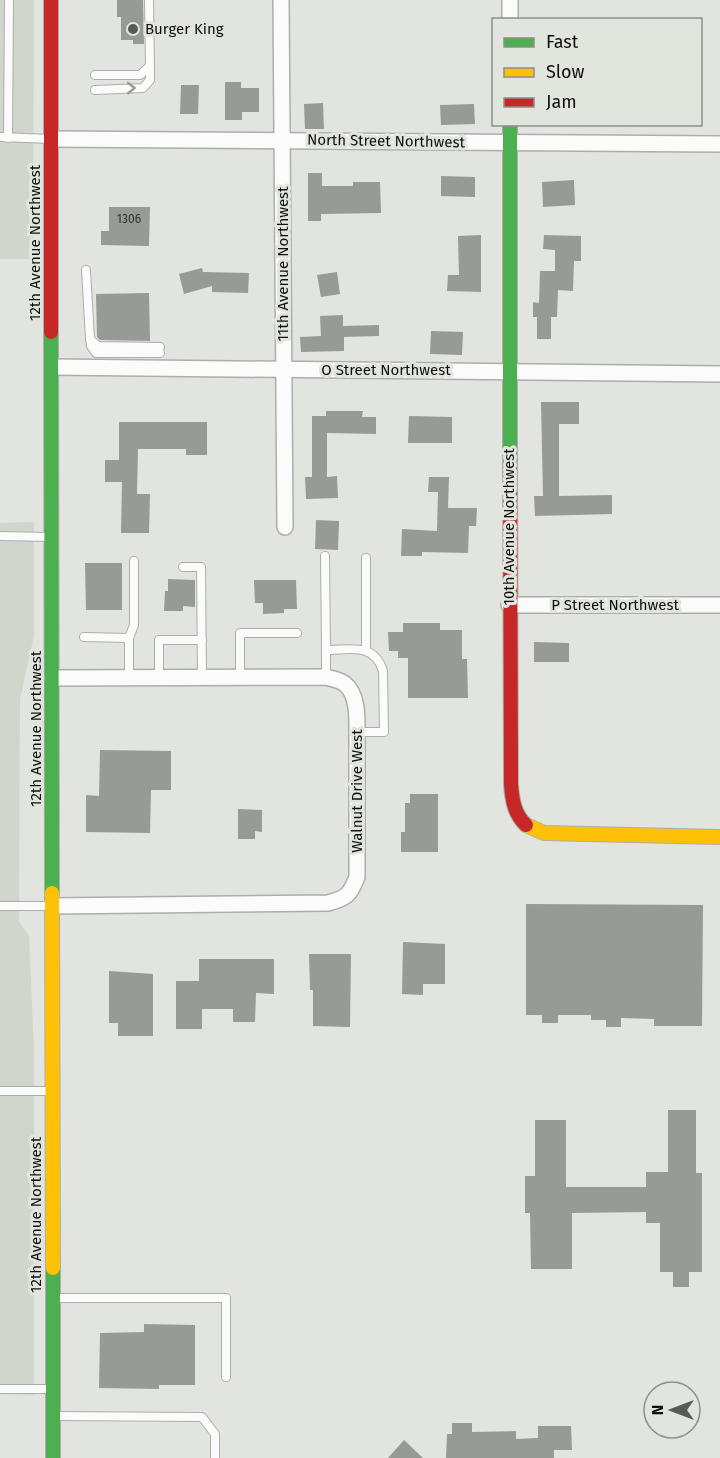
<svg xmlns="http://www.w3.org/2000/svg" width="720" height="1458" font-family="'Fira Sans',sans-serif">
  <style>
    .built { fill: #d1d6cd }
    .building { fill: #989a97 }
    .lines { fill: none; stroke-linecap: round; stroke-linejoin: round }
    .lane-casing { stroke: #acaeab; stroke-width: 10 }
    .street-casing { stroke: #acaeab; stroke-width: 18 }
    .fast-casing { stroke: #acaeab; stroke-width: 16 }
    .slow-casing { stroke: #acaeab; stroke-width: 16 }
    .jam-casing { stroke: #acaeab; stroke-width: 16 }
    .lane { stroke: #fafbfa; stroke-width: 8 }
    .street { stroke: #fafbfa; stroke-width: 15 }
    .fast { stroke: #4caf50; stroke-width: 14 }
    .slow { stroke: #ffc107; stroke-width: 14 }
    .jam { stroke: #c62828; stroke-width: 14 }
    .oneway { stroke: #9c9d9b }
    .poi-dot { fill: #585a56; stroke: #e1e5de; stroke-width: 2 }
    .labels { text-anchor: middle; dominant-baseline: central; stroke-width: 6; stroke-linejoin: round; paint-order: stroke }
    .number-label { font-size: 12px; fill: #303230 }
    .poi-label { font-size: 15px; fill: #0e0f0d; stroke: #e1e5de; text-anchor: start }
    .street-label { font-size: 15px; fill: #0e0f0d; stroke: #e1e5de }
  </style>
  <rect width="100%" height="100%" fill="#e1e4df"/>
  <g class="built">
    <polygon points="0,0 34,0 33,259 0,259"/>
    <polygon points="34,522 34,636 20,699 19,922 29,936 34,1050 34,1395 0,1394 0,523"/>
  </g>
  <g class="building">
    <polygon points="117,0 143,0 144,44 133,44 133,40 121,40 121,17 117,17"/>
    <polygon points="225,82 241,82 241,88 259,88 259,112 242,112 242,120 225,120"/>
    <polygon points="181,85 199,85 198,114 180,114"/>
    <polygon points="323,103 324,129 305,129 304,104"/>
    <polygon points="474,104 475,124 441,125 440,105"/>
    <polygon points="308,173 322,173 322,186 353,186 353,182 380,182 381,213 321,214 321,221 308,221"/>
    <polygon points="441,176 475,177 475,197 441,196"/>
    <polygon points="574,180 575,205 543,207 542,182"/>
    <polygon points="109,207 150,207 149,246 101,245 101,231 109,231"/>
    <polygon points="481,235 481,292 447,291 448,275 459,275 458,236"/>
    <polygon points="544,235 581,236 581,261 574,261 573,291 558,290 557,317 551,317 551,339 537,339 537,317 533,317 533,302 539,303 540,271 555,271 555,250 543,249"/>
    <polygon points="202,268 203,272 249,273 248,293 212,292 212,286 184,294 179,274"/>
    <polygon points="337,272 340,294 321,297 317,275"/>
    <polygon points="149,293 150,341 100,340 97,337 96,294"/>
    <polygon points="343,315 343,326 379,325 379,336 344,337 344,351 301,352 300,337 321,336 320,316"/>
    <polygon points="431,331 463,332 462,355 430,354"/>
    <polygon points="541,402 579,402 579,424 559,424 559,496 612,495 612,514 535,516 534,496 543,496"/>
    <polygon points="326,411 363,411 362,417 376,417 376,434 327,433 327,477 337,476 338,498 306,499 305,477 312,477 312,416 326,416"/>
    <polygon points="409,416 452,417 452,443 408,443"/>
    <polygon points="119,422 207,422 207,455 186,455 186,449 138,449 137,494 150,494 149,533 121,533 122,482 105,482 105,460 119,460"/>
    <polygon points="429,477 449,477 448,508 477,508 476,526 469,526 468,553 422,552 422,556 401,556 402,529 437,531 438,492 428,492"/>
    <polygon points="316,520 339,521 338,550 315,549"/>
    <polygon points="85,563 122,563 122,610 86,610"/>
    <polygon points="168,579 195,580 195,607 183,606 183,611 164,611 165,591 168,591"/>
    <polygon points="254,580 296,580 297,609 284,609 284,613 263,614 263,603 255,603"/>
    <polygon points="403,623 440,623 440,630 462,630 462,659 467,659 468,698 408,698 408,658 398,658 398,651 389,651 388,632 403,632"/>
    <polygon points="534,642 569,643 569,662 534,662"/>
    <polygon points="100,750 171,751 171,790 151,790 150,833 86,832 86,795 99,796"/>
    <polygon points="410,794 438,794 438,852 401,852 401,832 405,832 405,803 410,803"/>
    <polygon points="238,809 262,810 262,832 255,831 255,839 238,839"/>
    <polygon points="526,904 703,905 702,1026 654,1026 654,1019 621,1018 621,1027 606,1027 606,1020 591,1020 591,1015 558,1015 558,1023 542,1023 542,1015 526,1015"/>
    <polygon points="403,942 445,944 445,984 423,984 423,995 402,994"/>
    <polygon points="309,954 351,954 350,1027 313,1026 313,990 310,990"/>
    <polygon points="199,959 274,959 274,994 256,993 255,1022 233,1022 233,1009 202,1009 202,1029 176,1029 176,981 199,981"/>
    <polygon points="109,971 153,974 153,1036 118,1036 118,1023 109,1023"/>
    <polygon points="668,1110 696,1110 696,1173 702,1173 702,1272 689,1272 689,1287 673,1287 673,1272 660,1272 660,1223 646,1223 646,1212 572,1213 572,1269 531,1269 530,1213 525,1213 525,1176 535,1176 535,1120 566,1120 566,1187 646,1187 646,1172 668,1172"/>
    <polygon points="144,1324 195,1325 195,1385 159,1385 159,1389 99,1388 100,1333 144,1332"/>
    <polygon points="452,1423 472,1423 472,1432 516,1431 516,1439 538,1438 538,1426 571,1426 572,1450 554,1450 554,1458 446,1458 447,1434 452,1434"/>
    <polygon points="404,1440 423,1458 388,1458"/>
  </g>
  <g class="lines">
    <g class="lane-casing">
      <g id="lane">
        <polyline points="95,75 140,75 150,66 149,0"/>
        <polyline points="95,90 143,88 150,80 150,66"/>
        <polyline points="0,137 50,139"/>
        <polyline points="8,138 9,0"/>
        <polyline points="86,270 90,339 98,346 160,347"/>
        <polyline points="90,339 91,346 96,353 160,353"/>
        <polyline points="0,536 50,537"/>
        <polyline points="325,556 326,650"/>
        <polyline points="366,558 366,650"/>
        <polyline points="183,567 201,567 202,678"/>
        <polyline points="84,637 129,638 129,678"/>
        <polyline points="129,638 134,625 134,561"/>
        <path d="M326,677V650C350,650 374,642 383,671L384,732H357"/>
        <polyline points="159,678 159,640 202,640"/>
        <polyline points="240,678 240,633 297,633"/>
        <polyline points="0,906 51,906"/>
        <polyline points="0,1091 49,1091"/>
        <polyline points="55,1298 226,1298 226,1377"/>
        <polyline points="0,1389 52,1389"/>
        <polyline points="55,1416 202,1417 215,1434 215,1458"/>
      </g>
    </g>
    <g class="street-casing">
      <g id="street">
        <polyline points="281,0 285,527"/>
        <polyline points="510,20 510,0"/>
        <polyline points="51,139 720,144"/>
        <polyline points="52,367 720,374"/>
        <polyline points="509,605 720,605"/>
        <path d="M52,678L326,677C332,679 340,680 345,684C358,695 357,717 357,732V877C350,895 347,898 328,903L52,906"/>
      </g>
    </g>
    <g class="fast-casing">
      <g id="fast">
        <polyline points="510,124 510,472"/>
        <polyline points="51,332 52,893"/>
        <polyline points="53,1268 53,1458"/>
      </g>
    </g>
    <g class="slow-casing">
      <g id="slow">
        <polyline points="526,825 544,833 720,837"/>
        <polyline points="52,893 53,1268"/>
      </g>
    </g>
    <g class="jam-casing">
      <g id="jam">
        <polyline points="51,0 51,332"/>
        <path d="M510,472L511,784C512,799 514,814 526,825"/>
      </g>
    </g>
    <use href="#lane" class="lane"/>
    <use href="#street" class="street"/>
    <use href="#fast" class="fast"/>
    <use href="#slow" class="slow"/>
    <use href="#jam" class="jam"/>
  </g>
  <defs><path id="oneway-chevron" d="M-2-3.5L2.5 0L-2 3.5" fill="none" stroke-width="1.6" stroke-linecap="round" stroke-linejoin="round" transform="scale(1.5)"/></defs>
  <use class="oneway" href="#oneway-chevron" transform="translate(131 88) rotate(-1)"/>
  <circle class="poi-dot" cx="133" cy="29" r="6"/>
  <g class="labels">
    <g class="number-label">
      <text x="129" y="219">1306</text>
    </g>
    <g class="poi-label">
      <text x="145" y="29">Burger King</text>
    </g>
    <g class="street-label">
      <text transform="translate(386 141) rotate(1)">North Street Northwest</text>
      <text transform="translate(35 243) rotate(-90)">12th Avenue Northwest</text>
      <text transform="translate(283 264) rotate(-90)">11th Avenue Northwest</text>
      <text x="386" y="370">O Street Northwest</text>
      <text transform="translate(509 527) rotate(-90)">10th Avenue Northwest</text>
      <text x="615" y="605">P Street Northwest</text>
      <text transform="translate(36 729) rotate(-90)">12th Avenue Northwest</text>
      <text transform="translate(357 791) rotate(-90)">Walnut Drive West</text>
      <text transform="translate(36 1215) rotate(-90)">12th Avenue Northwest</text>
    </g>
  </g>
  <rect x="492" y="18" width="210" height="108" fill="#e1e5de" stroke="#8d8f8a" stroke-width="1.5"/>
  <rect x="504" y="38" width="30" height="9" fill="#4caf50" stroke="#8d8f8a" stroke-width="1.5"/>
  <text x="546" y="48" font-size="18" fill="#0e0f0d">Fast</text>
  <rect x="504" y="68" width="30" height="9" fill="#ffc107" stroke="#8d8f8a" stroke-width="1.5"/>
  <text x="546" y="78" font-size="18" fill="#0e0f0d">Slow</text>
  <rect x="504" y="98" width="30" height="9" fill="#c62828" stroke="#8d8f8a" stroke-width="1.5"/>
  <text x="546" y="108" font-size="18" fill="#0e0f0d">Jam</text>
  <g transform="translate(672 1410) rotate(270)"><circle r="28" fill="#e1e5de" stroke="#8d8f8a" stroke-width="1.5"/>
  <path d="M0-4.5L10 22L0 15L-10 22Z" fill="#585a56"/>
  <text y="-9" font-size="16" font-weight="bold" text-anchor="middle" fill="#0e0f0d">N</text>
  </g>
</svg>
